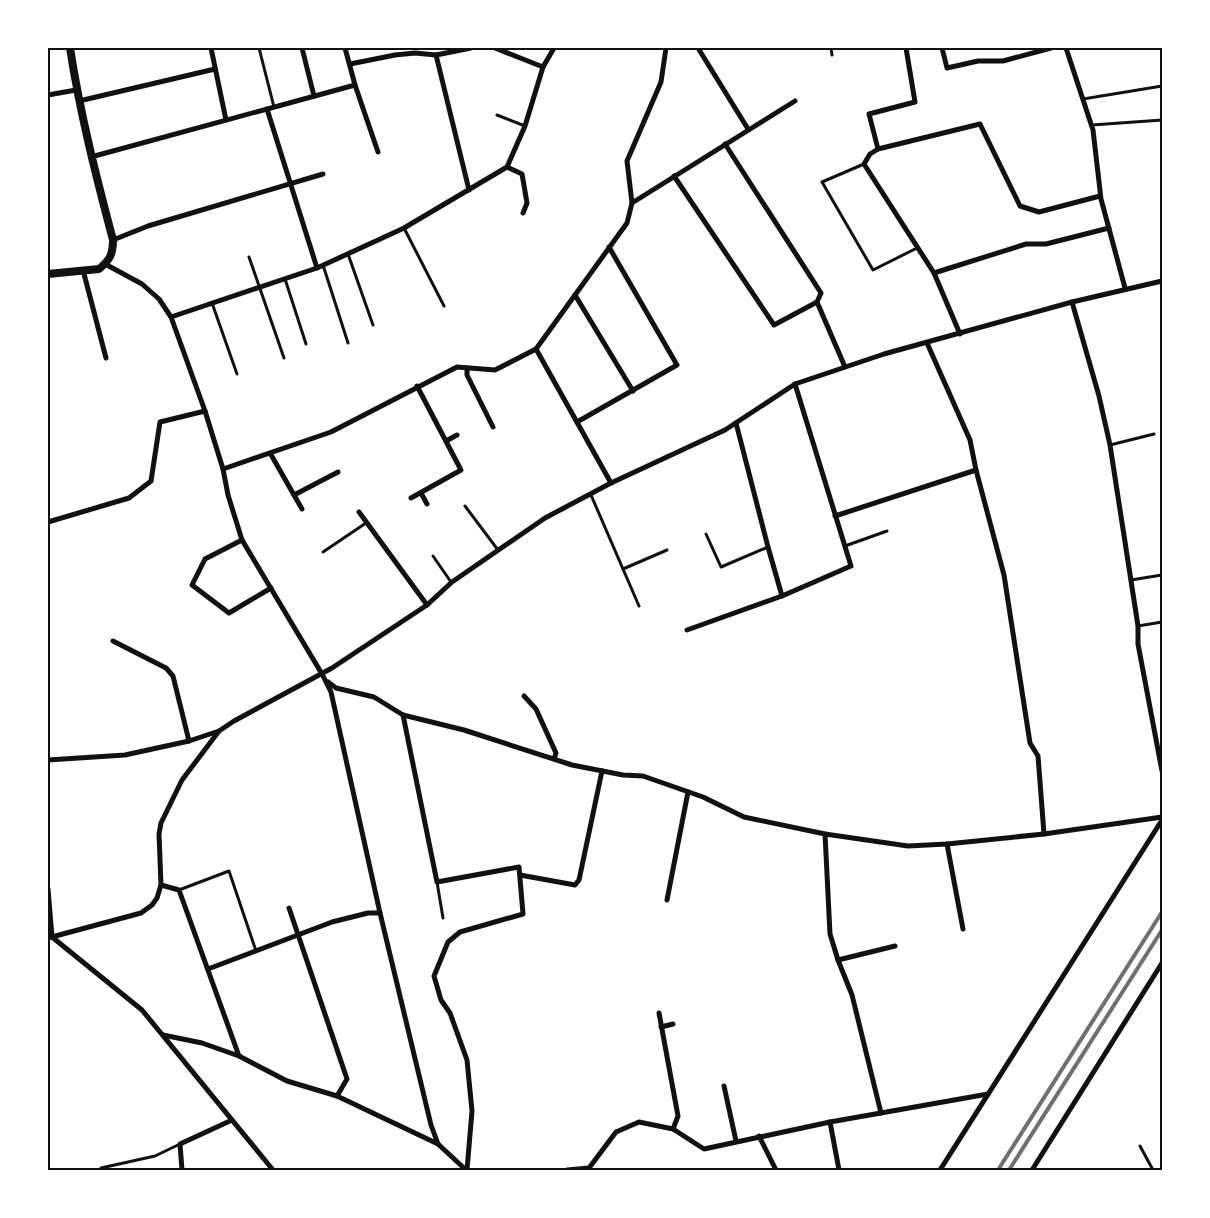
<svg xmlns="http://www.w3.org/2000/svg" width="1210" height="1218" font-family="Helvetica,sans-serif">
  <style>
    .lines { fill: none; stroke-linecap: round; stroke-linejoin: round }
    .service { stroke: #111; stroke-width: 3 }
    .minor { stroke: #111; stroke-width: 5 }
    .tertiary { stroke: #111; stroke-width: 8 }
    .rail { stroke: #707070; stroke-width: 4 }
    .neatline { fill: none; stroke: #111; stroke-width: 2 }
  </style>
  <rect width="100%" height="100%" fill="#fff"/>
  <g class="lines">
    <g class="service">
      <polyline points="259,48 274,107"/>
      <polyline points="831,48 832,55"/>
      <polyline points="1083,99 1162,86"/>
      <polyline points="497,115 525,126"/>
      <polyline points="1092,125 1162,120"/>
      <polyline points="864,164 822,182 873,270 917,248"/>
      <polyline points="404,228 444,306"/>
      <polyline points="348,254 373,325"/>
      <polyline points="249,257 284,358"/>
      <polyline points="323,265 348,343"/>
      <polyline points="285,279 306,344"/>
      <polyline points="212,303 237,374"/>
      <polyline points="1110,445 1154,434"/>
      <polyline points="591,495 639,606"/>
      <polyline points="465,506 498,550"/>
      <polyline points="706,534 721,567 768,547"/>
      <polyline points="845,546 887,531"/>
      <polyline points="323,552 366,523"/>
      <polyline points="433,556 451,582"/>
      <polyline points="623,569 667,550"/>
      <polyline points="1131,580 1162,575"/>
      <polyline points="1138,626 1162,622"/>
      <polyline points="437,882 443,918"/>
      <polyline points="179,890 229,871 256,951"/>
      <polyline points="1140,1146 1153,1170"/>
      <polyline points="101,1168 155,1156 180,1144"/>
    </g>
    <g class="minor">
      <polyline points="211,48 226,120"/>
      <polyline points="302,48 314,96"/>
      <polyline points="345,48 355,85 378,152"/>
      <polyline points="495,48 543,67"/>
      <polyline points="698,48 748,129"/>
      <polyline points="906,48 915,102 869,114 878,149 870,154 864,164 934,273 960,334"/>
      <polyline points="942,48 947,68 978,61 1003,61 1051,48"/>
      <polyline points="1066,48 1093,130 1101,199 1125,288"/>
      <polyline points="436,55 469,190"/>
      <polyline points="350,64 395,55 415,53 436,55 471,48"/>
      <polyline points="48,95 76,90"/>
      <polyline points="79,101 215,69"/>
      <polyline points="267,109 317,268"/>
      <polyline points="725,144 821,293 817,302 845,367"/>
      <polyline points="878,149 980,124 1020,206 1039,212 1100,196"/>
      <polyline points="91,157 355,85"/>
      <polyline points="507,167 522,174 527,203 523,213"/>
      <polyline points="674,176 774,325 817,302"/>
      <polyline points="632,203 795,101"/>
      <polyline points="113,240 148,226 323,174"/>
      <polyline points="105,264 142,284 159,299 171,317 205,411 223,469 228,495 242,540 322,674 331,692 380,913 431,1125 438,1144 466,1170"/>
      <polyline points="83,270 106,358"/>
      <polyline points="934,273 1026,244 1046,244 1109,228"/>
      <polyline points="575,295 633,391"/>
      <polyline points="1072,302 1099,396 1110,445 1138,626 1138,644 1162,771"/>
      <polyline points="171,317 317,268 378,240 404,228 507,167 525,126 543,67 554,48"/>
      <polyline points="927,343 970,440 976,470 1004,575 1030,743 1038,756 1044,834"/>
      <polyline points="536,349 611,483"/>
      <polyline points="467,368 467,375 493,427"/>
      <polyline points="577,422 677,365 609,247"/>
      <polyline points="736,423 768,547 782,596"/>
      <polyline points="446,441 457,435"/>
      <polyline points="270,453 302,509"/>
      <polyline points="223,469 331,432 457,367 495,370 536,349 627,223 632,203 627,161 661,82 666,48"/>
      <polyline points="421,493 427,504"/>
      <polyline points="294,495 338,472"/>
      <polyline points="411,498 461,470 417,386"/>
      <polyline points="359,512 427,605"/>
      <polyline points="835,516 976,470"/>
      <polyline points="48,522 129,498 151,481 160,422 205,411"/>
      <polyline points="242,540 205,559 192,585 229,613 271,588"/>
      <polyline points="687,630 782,596 851,566 795,384"/>
      <polyline points="113,641 166,668 173,676 189,741"/>
      <polyline points="328,682 336,688 374,697 403,715 464,730 572,765 623,775 643,776 703,797 744,817 825,834 908,846 947,844 1044,834 1162,817"/>
      <polyline points="524,696 536,709 556,753 554,759"/>
      <polyline points="403,715 437,882 519,867 523,914 460,932 448,942 434,976 441,1000 450,1013 467,1060 472,1111 467,1170"/>
      <polyline points="48,760 125,755 189,741 219,731"/>
      <polyline points="825,834 830,934 838,960 852,995 881,1113"/>
      <polyline points="947,844 963,929"/>
      <polyline points="520,875 575,885 579,880 602,771"/>
      <polyline points="161,885 179,890 239,1056"/>
      <polyline points="48,889 52,937 142,1010 273,1170"/>
      <polyline points="667,900 688,792"/>
      <polyline points="289,908 347,1079 337,1096"/>
      <polyline points="48,938 141,913 152,905 157,898 161,885 159,834 161,823 182,780 219,731 234,721 332,668 427,605 452,582 545,518 611,483 725,430 795,384 884,354 1072,302 1162,281"/>
      <polyline points="838,960 895,946"/>
      <polyline points="208,969 332,922 368,913 380,913"/>
      <polyline points="659,1013 678,1116 673,1129"/>
      <polyline points="661,1027 673,1024"/>
      <polyline points="163,1035 202,1043 239,1056 287,1081 337,1096 438,1144"/>
      <polyline points="724,1086 736,1141"/>
      <polyline points="830,1122 839,1170"/>
      <polyline points="759,1136 776,1170"/>
      <polyline points="182,1170 180,1144 232,1120"/>
      <polyline points="567,1170 589,1168 616,1132 639,1122 673,1129 704,1149 830,1122 988,1094"/>
      <polyline points="940,1170 1162,820"/>
      <polyline points="1032,1170 1162,963"/>
    </g>
    <path class="tertiary" d="M48,274L99,269C110,260 113,254 113,240C96,176 80,113 70,48"/>
    <g class="rail">
      <polyline points="998,1170 1162,912"/>
      <polyline points="1009,1170 1162,930"/>
    </g>
  </g>
  <rect width="1210" height="1218" fill="none" stroke="#ffffff" stroke-width="98"/>
  <rect x="49" y="49" width="1112" height="1120" class="neatline"/>
</svg>
